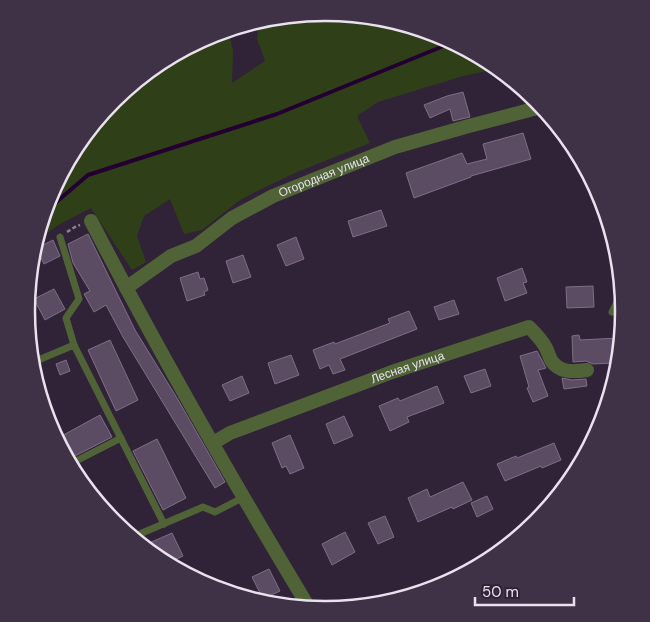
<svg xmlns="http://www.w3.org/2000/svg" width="650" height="622" font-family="'DM Sans',sans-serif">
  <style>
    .green { fill: #2f4019 }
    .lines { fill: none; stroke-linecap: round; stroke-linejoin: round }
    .stream { stroke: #230031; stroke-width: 4 }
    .building { fill: #5b4c63; stroke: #7e6e86 }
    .path { stroke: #8d8293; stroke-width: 2.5; stroke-dasharray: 4 2.5; stroke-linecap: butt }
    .service { stroke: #4f6337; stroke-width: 7 }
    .minor { stroke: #4f6337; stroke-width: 14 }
    .labels { text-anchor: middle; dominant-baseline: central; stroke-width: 4; stroke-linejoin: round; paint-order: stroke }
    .street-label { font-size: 12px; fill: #eae1ee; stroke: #302237 }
    .rim { fill: none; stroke: #eae1ee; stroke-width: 2.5 }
  </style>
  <rect width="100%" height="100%" fill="#302237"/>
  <polygon class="green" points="325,13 439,35 492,70 463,76 378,102 357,116 370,143 297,172 253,193 240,200 202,230 184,234 170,199 144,216 137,236 146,262 132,270 91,208 60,224 41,237 49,197 114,100 211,35 218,34 229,34 233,50 232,83 265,61 257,39 259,26"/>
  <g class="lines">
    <polyline class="stream" points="47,210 88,175 277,114 451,43"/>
  </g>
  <g class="building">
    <polygon points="463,92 470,117 453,121 450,109 430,118 424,105 447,96"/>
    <polygon points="523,133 531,159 471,176 471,177 414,198 406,173 462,153 467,164 487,159 483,144"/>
    <polygon points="381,210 387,226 353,237 348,221"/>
    <polygon points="88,234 135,330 177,398 225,482 215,488 123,337 106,305 94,312 84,294 90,291 73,263 68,244"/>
    <polygon points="296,237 304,259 286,266 277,245"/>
    <polygon points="53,240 60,256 44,264 38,252 39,247"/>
    <polygon points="243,255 251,277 233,283 226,261"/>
    <polygon points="522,268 527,282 523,283 527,293 505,301 497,278"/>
    <polygon points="198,272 200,279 204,278 208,290 204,292 205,295 187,301 180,278"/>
    <polygon points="593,286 594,307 567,308 566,287"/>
    <polygon points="54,289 65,309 45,320 34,299"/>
    <polygon points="454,300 459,314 439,320 434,307"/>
    <polygon points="409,311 417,329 340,359 345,370 333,374 329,365 320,369 313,350 334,342 335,344 390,323 388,319"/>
    <polygon points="579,335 580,340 618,338 613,363 593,364 586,361 573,362 572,336"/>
    <polygon points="110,340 138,400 116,411 88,350"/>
    <polygon points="537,351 546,368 538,370 548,396 533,402 527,388 529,387 520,356"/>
    <polygon points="291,355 299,375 275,384 268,363"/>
    <polygon points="66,360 70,371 60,375 56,364"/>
    <polygon points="485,369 491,386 471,393 464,376"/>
    <polygon points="242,376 249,393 230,401 222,385"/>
    <polygon points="562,378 572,380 586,379 587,386 564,389"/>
    <polygon points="437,386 444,403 407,417 409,422 390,431 379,406 398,398 400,401"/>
    <polygon points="100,415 112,437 71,458 58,438"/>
    <polygon points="344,416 353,436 334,444 326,424"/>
    <polygon points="290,435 304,468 290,474 286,466 282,468 272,443"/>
    <polygon points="157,439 186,498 163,510 133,451"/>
    <polygon points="554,443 561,460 542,468 541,466 505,481 497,464 516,456 517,458"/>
    <polygon points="463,482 472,500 453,509 452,507 418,522 408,498 427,489 430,497"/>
    <polygon points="487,496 493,509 477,517 471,503"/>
    <polygon points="385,516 394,537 378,544 368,523"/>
    <polygon points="345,532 355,552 332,565 322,544"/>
    <polygon points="172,533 183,556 172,561 147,544"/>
    <polygon points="269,569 280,591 265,598 262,597 252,577"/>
  </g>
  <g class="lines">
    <polyline class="path" points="67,232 75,227 80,225"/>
    <g class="service">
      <polyline points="60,237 79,299 66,318 74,345"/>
      <polyline points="612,312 617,302 621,299"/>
      <polyline points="36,361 74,345 164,524"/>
      <polyline points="74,462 121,438"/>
      <polyline points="135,536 203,507 215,512 244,497"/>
    </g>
    <g class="minor">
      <path d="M91,221C159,352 232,480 308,606"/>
      <path id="s1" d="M126,288L171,256L196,246L232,218L273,196L395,147L469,126L541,107"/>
      <path id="s2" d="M213,443L230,433L392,372L529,327C535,333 542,340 546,348C548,352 549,356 551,360C559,373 573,372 587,370"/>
    </g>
  </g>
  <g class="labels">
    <g class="street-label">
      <text stroke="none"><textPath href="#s1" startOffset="229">Огородная улица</textPath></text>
      <text stroke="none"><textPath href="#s2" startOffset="209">Лесная улица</textPath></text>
    </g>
  </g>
  <path d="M0 0H650V622H0ZM35 311a290 290 0 1 1 580 0a290 290 0 1 1-580 0Z" fill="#3f3146" fill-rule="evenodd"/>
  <path class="rim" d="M35 311a290 290 0 1 1 580 0a290 290 0 1 1-580 0Z"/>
  <path d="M475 597v8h99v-8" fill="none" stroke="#eae1ee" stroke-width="2.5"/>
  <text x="482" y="597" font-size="15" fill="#eae1ee" stroke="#302237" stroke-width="4" paint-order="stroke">50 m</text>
</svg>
